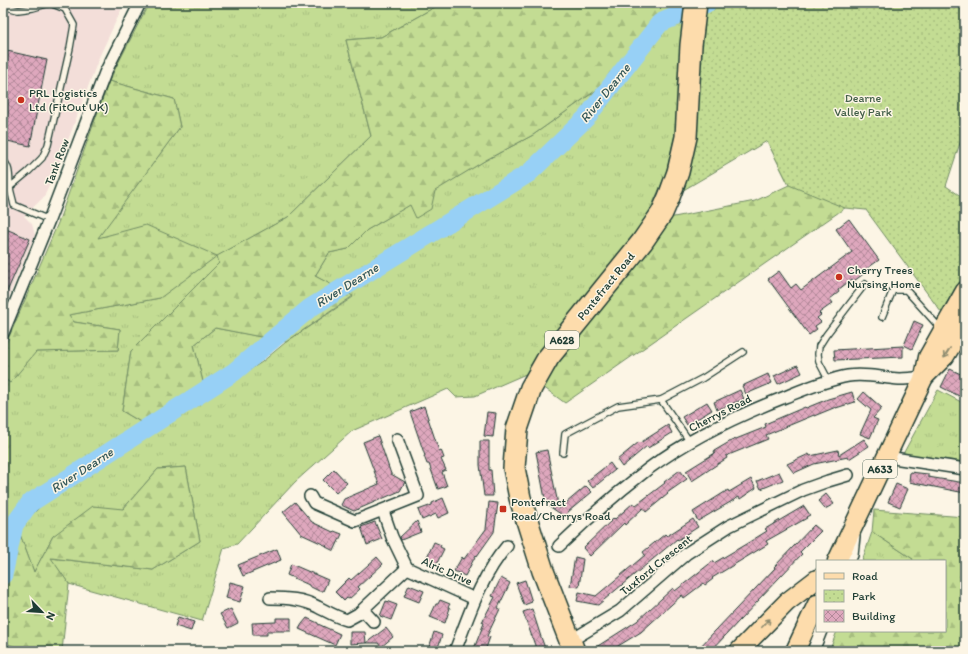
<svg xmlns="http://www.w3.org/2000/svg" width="968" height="654" font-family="Itim,sans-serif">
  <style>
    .built { fill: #f3ded9 }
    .grass { fill: url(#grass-tufts); stroke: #718c64 }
    .forest { fill: url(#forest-firs); stroke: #718c64 }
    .park { fill: url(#park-dots); stroke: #718c64 }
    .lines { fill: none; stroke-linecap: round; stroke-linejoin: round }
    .river { stroke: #97d0f6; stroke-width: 19 }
    .building { fill: url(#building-cross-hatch); stroke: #1f3d34 }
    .lane-casing { stroke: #1f3d34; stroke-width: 8 }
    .street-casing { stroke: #1f3d34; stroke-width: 14 }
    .primary-casing { stroke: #1f3d34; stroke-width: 21 }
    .highway-casing { stroke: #1f3d34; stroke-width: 24 }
    .lane { stroke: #fcf5e5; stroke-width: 5.5 }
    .street { stroke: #fcf5e5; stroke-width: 11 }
    .primary { stroke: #fddcac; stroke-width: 18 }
    .highway { stroke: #fddcac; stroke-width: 21 }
    .oneway { stroke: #8e8c70 }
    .poi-dot { fill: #c8321e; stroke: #fcf5e5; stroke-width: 1.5 }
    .labels { text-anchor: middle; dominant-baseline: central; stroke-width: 3; stroke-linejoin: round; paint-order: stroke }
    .shield { fill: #fcf5e5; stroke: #617469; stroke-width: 1 }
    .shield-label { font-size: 11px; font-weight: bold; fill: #1f3d34 }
    .poi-label { font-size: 12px; fill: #1f3d34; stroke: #fcf5e5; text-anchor: start }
    .park-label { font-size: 12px; fill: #405d47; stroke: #fcf5e5 }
    .street-label { font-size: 12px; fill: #1f3d34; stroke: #fcf5e5 }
    .water-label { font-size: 13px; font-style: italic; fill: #375a5b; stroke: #fcf5e5 }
  </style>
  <defs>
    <pattern id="grass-tufts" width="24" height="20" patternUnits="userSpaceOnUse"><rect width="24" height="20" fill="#c3dc93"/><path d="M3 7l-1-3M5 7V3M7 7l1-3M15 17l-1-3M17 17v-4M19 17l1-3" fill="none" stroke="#a7be7f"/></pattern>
    <pattern id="forest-firs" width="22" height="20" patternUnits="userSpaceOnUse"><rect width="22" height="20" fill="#c3dc93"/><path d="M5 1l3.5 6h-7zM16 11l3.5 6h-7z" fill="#a7be7f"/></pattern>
    <pattern id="park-dots" width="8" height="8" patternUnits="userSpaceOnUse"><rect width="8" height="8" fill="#c3dc93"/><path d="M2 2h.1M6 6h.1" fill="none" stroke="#a7be7f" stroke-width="1.8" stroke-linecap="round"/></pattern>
    <pattern id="building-cross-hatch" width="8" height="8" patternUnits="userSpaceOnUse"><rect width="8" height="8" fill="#dea7bd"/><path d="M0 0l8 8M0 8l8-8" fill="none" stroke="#b3899a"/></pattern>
  </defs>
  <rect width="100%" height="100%" fill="#fcf5e5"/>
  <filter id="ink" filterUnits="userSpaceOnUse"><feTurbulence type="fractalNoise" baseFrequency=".025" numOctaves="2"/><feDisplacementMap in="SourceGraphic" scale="8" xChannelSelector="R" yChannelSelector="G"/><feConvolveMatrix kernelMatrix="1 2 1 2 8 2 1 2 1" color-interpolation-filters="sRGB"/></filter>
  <g filter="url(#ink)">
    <polygon class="built" points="3,3 124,3 124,4 100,55 59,164 44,197 24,216 32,224 35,235 3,310"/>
    <g class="grass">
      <polygon points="149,3 439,3 435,7 381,37 346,40 371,136 288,217 218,256 219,263 131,351 122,411 144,424 27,500 8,524 3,547 3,377 10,383 35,352 118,350 120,329 74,322 68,315 160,298 97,238 180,127 174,99 109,81"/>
      <polygon points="686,3 682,72 675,135 666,174 647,217 615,259 557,330 528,373 475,396 456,397 448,389 352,431 295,482 237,544 224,548 202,621 69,584 50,558 153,570 200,541 186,467 158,469 123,509 53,536 34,572 18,529 46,501 119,455 262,362 286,342 353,297 315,276 329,253 348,249 367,230 486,160 533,135 605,84 656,18"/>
      <polygon points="215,328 268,338 232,368 204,386 194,345"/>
      <polygon points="938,390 965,404 965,462 903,454"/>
      <polygon points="872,532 913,559 912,561 862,561"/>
    </g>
    <g class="forest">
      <polygon points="439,3 679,3 679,6 656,18 605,84 533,135 486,160 435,191 431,209 416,218 410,205 367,230 348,249 329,253 315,276 353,296 286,342 215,328 194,345 204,386 144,424 122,411 131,351 219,263 217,256 160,298 69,315 74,322 120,329 118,350 36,352 10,383 3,377 3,351 58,223 109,81 174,99 180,127 98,238 146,225 217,256 288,217 371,136 346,40 381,37 435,7"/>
      <polygon points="965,3 852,203 565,403 539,384 669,218 755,201 789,185 767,141"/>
      <polygon points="186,467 200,541 153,570 51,558 69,584 62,651 26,651 3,642 3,596 6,590 18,529 34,572 53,536 93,506 123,509 158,469"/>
      <polygon points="874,510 965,517 965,651 830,651 831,647 837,631 871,631 872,633 874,631 945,631 945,561 912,561 913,559 872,532"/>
    </g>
    <polygon class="park" points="705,3 965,3 965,136 960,143 946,186 965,199 965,273 941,312 866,210 845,208 789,185 767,141 680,192"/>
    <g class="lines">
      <polyline class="river" points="3,575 14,525 30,503 234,372 310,308 529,173 586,118 660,23 707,3"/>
    </g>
    <g class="building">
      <polygon points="3,50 47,60 30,146 3,140"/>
      <polygon points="849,219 879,260 865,270 866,272 854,281 852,279 838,290 839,292 830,299 833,303 819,313 821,315 817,318 821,322 815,326 817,329 809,335 768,279 779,271 791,288 796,284 801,290 852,252 836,229"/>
      <polygon points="6,229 30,239 3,301 3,237"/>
      <polygon points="914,321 923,325 912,349 904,345"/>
      <polygon points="903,346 903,357 835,360 834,350"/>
      <polygon points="798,365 802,373 778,384 774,376"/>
      <polygon points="950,369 965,376 965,399 941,387"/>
      <polygon points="768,374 772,383 746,394 742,386"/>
      <polygon points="740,390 744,399 717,410 714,402"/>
      <polygon points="852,392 855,402 836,408 836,407 814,416 814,415 766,435 768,439 726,456 727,458 692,481 686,471 715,453 714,451 731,441 766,427 765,424 805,407 806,408 828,399"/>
      <polygon points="864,392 882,408 873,418 878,420 870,438 860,434 871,410 858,399"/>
      <polygon points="707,402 712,410 687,425 682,417"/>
      <polygon points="424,406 439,451 441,450 444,458 441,459 446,470 442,472 447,486 438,489 429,464 427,464 424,456 425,456 410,412"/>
      <polygon points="487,412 496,413 493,437 484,436"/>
      <polygon points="668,425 672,433 648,448 647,446 622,467 617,460 639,442 640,443"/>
      <polygon points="378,436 391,474 405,482 400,491 354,511 341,505 344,499 379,484 363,442"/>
      <polygon points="864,439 869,446 849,459 848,457 814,464 794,473 787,464 809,454 810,456 838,450 839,455"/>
      <polygon points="480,441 489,441 489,470 491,470 493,496 484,496 480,465"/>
      <polygon points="547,450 559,509 586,486 592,492 568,512 565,517 546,504 536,452"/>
      <polygon points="610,463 615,470 593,488 587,481"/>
      <polygon points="334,469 347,483 336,493 323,480"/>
      <polygon points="680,470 687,479 667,493 668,494 646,512 643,508 625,525 624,523 590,556 583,548 614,518 615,519 633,503 636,505 665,483 664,482"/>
      <polygon points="779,472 783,480 761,489 757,481"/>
      <polygon points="910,472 928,474 928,477 965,483 965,493 909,482"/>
      <polygon points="751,479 756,488 740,499 739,497 698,521 693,512 728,490 729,492"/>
      <polygon points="896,484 908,489 900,507 888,502"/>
      <polygon points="826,494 834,504 825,509 818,501"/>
      <polygon points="443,498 449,513 438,518 436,514 422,520 418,510 432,505 432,503"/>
      <polygon points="295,502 312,522 333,532 334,531 342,534 334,551 326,547 327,546 301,534 283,512"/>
      <polygon points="489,502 498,503 494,532 477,556 476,555 465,576 454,571 462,557 464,559 486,529"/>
      <polygon points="804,506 810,515 806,517 807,518 766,541 768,544 712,578 713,579 705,585 704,583 684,598 682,595 641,632 610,651 590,651 637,621 673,588 675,591 713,561 714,563 746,544 767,531 765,529"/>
      <polygon points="693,519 698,527 678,540 677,539 598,605 577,601 579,592 596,596 645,555 643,552 665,534 667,536"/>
      <polygon points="417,521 421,532 401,540 400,537"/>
      <polygon points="375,522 382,539 367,545 361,527"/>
      <polygon points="814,525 821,531 800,552 802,554 758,600 759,600 739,621 711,651 696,651 775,568 774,567"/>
      <polygon points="434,542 441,545 440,547 444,549 437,563 426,559"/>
      <polygon points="277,549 281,560 243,576 238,565"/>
      <polygon points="377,557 383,564 358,587 360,589 349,599 347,598 344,601 335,592 349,578 351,580"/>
      <polygon points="575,557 583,559 579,587 570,586"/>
      <polygon points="291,564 328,580 323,591 319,591 309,586 309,585 287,575"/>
      <polygon points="501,578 510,583 498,608 500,609 487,636 490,637 485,651 473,651 484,623 482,622 495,597 492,596"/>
      <polygon points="525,580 532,602 524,605 516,583"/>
      <polygon points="230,582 245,586 240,602 226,598"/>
      <polygon points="409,585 424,591 419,602 404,596"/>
      <polygon points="440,600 450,604 448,607 450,608 445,623 430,617 436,604 438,604"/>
      <polygon points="386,601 397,605 391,620 380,616"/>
      <polygon points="231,609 238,623 228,628 220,614"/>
      <polygon points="532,609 541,637 546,651 537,651 531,634 523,612"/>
      <polygon points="178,617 194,622 191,631 175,626"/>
      <polygon points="276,618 291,618 291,631 267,631 267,635 253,635 252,623 276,622"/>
      <polygon points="307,618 318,623 318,624 340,634 335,645 299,629 302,624"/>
      <polygon points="386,628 393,637 381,647 378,643 366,643"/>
      <polygon points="350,632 365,632 366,643 350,644"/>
      <polygon points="434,632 442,635 437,651 428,651"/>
    </g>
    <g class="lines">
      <g class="lane-casing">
        <g id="lane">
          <polyline points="3,6 18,10 33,8 50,3 65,9 74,25 70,48 48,145 42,158 28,172 10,187"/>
          <path d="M3,160C11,168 9,178 10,188C11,194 13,199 14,205L49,220"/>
          <polyline points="882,317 893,290 906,290 941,329"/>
          <polyline points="829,381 819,362 818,354 819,346 826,335 865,284"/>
          <polyline points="661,400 690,442"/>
          <polyline points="563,453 565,434 618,406 661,400 703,378 743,352"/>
        </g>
      </g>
      <g class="street-casing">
        <g id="street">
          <polyline points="3,333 49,220 105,73 140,3"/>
          <polyline points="887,457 965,469"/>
          <polyline points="310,496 314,503 355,521 418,496 397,439"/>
          <polyline points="383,511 392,537 407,568"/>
          <path d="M559,546C587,519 617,493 648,469C687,440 739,415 785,397C805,389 826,380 848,376C866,373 882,378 899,379C907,379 916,378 924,377"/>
          <polyline points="849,561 852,555 854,536"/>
          <polyline points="407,568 475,599"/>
          <path d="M270,598C287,598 303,599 318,607C328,612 336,617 347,620L358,614L407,568"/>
          <polyline points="363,610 374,622"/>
          <polyline points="570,641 620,611 687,553 729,526 803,490 828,481 848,475"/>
          <path d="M455,651C469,615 481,576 507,546"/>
          <polyline points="813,651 821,631"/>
        </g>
      </g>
      <g class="primary-casing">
        <g id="primary">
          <polyline points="924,377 945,356 965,323"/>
          <polyline points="837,561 924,377 928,357 965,291"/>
          <polyline points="739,651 787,602 817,579"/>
          <polyline points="795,651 817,604"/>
        </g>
      </g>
      <g class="highway-casing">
        <polyline id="highway" points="574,651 543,571 520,498 514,468 517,429 531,388 548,358 642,242 662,213 669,197 678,172 686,137 691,45 696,3"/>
      </g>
      <use href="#lane" class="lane"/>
      <use href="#street" class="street"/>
      <use href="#primary" class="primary"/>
      <use href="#highway" class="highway"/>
    </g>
    <defs><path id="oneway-shaft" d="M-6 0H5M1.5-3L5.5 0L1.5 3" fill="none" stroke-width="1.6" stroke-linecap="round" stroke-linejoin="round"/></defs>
    <g class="oneway">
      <use href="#oneway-shaft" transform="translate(947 353) rotate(122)"/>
      <use href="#oneway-shaft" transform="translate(766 623) rotate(-46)"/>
    </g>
  </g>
  <g class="poi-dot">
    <circle cx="21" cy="100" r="4"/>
    <circle cx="839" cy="277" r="4"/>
    <rect x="499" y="505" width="8" height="8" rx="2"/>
  </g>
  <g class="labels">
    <g class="shield">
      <rect x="545" y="331" width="34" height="18" rx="3"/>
      <rect x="863" y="460" width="34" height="18" rx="3"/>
    </g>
    <g class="shield-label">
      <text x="562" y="340">A628</text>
      <text x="880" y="469">A633</text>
    </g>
    <g class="poi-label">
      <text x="29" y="93">PRL Logistics<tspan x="29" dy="14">Ltd (FitOut UK)</tspan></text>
      <text x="847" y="270">Cherry Trees<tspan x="847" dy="14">Nursing Home</tspan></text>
      <text x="511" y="502">Pontefract<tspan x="511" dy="14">Road/Cherrys Road</tspan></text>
    </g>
    <g class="park-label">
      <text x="863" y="98">Dearne<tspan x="863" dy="14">Valley Park</tspan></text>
    </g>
    <g class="street-label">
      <text transform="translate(57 162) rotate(-69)">Tank Row</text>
      <text transform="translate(606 286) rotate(-51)">Pontefract Road</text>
      <text transform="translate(720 413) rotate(-27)">Cherrys Road</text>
      <text transform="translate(656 565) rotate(-39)">Tuxford Crescent</text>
      <text transform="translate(447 571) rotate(24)">Alric Drive</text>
    </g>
    <g class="water-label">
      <text transform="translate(605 93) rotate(-51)">River Dearne</text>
      <text transform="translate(347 285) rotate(-32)">River Dearne</text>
      <text transform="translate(82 470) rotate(-33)">River Dearne</text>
    </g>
  </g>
  <rect width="968" height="654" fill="none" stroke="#fcf5e5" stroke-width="16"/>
  <rect x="8" y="8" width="952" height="638" fill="none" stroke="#1f3d34" stroke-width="1.5" filter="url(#ink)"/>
  <rect x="816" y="560" width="130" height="72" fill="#fcf5e5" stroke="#a4ab9e"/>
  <rect x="824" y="573" width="20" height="6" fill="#fddcac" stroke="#a4ab9e"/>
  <text x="852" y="580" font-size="12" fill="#1f3d34">Road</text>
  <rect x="824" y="590" width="20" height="12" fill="url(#park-dots)" stroke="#a4ab9e"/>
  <text x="852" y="600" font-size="12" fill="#1f3d34">Park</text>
  <rect x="824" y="610" width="20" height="12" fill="url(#building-cross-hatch)" stroke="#a4ab9e"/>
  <text x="852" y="620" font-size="12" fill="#1f3d34">Building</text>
  <g transform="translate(42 612) rotate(115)" stroke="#fcf5e5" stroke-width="3" paint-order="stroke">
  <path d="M0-3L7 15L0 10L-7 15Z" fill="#1f3d34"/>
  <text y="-6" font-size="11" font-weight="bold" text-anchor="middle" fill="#1f3d34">N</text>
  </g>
</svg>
